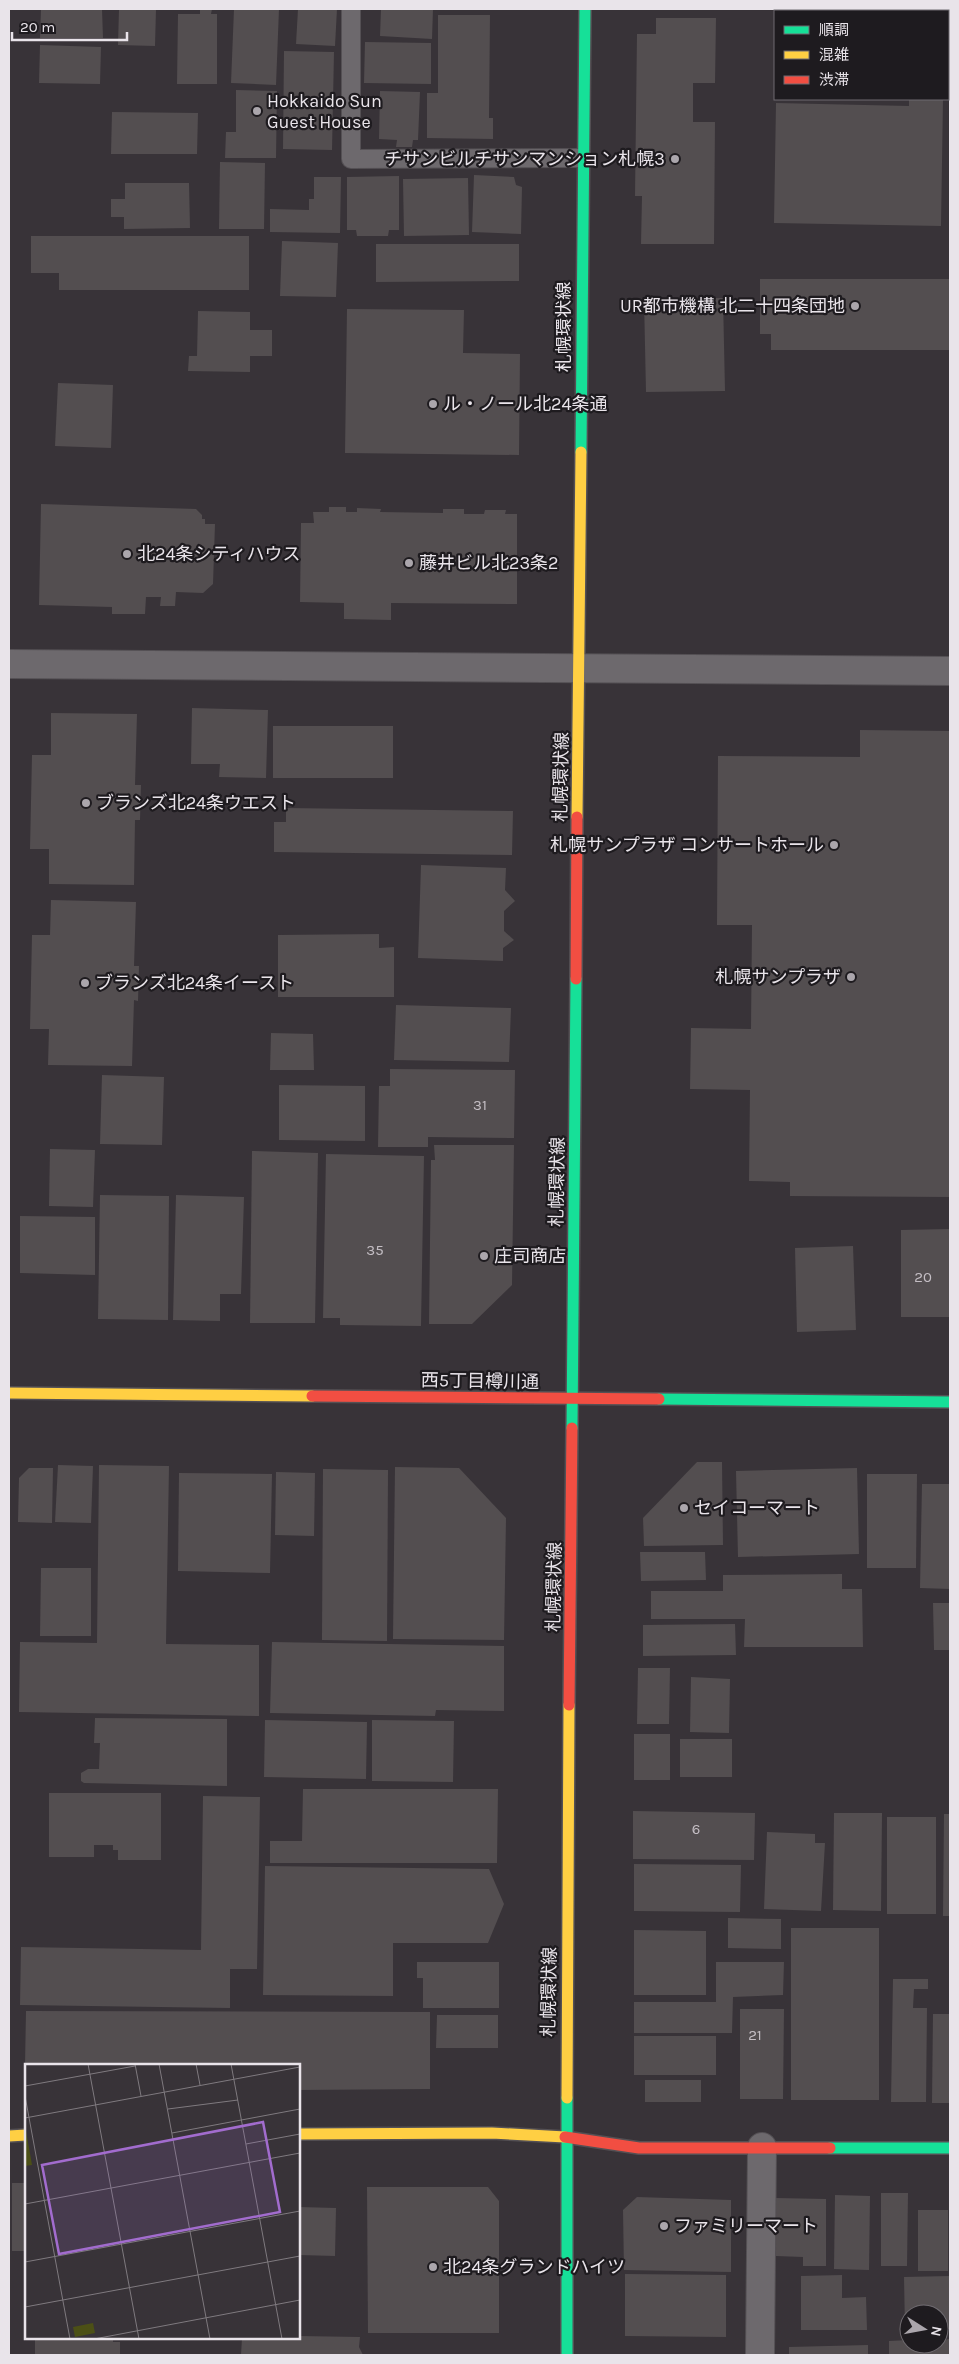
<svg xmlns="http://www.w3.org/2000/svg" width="959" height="2364" font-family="Karla,'Noto Sans JP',sans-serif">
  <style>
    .building { fill: #534e50 }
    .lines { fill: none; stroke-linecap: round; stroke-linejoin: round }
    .lane-casing { stroke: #545054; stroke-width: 20 }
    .street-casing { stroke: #545054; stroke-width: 30 }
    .fast-casing { stroke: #545054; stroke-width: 14 }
    .slow-casing { stroke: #545054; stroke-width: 14 }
    .jam-casing { stroke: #545054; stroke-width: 14 }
    .lane { stroke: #6d696d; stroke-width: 18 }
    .street { stroke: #6d696d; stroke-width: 28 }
    .fast { stroke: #16e098; stroke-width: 11 }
    .slow { stroke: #ffcf43; stroke-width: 11 }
    .jam { stroke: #f24e42; stroke-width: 11 }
    .poi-dot { fill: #aba6ac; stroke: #1e1b1f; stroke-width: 2 }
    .labels { text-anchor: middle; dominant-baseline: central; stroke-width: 4.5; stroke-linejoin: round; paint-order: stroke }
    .number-label { font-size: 15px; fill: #c4bec4 }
    .poi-label { font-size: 18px; fill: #e9e4ea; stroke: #1e1b1f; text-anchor: start }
    .street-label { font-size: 18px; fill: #e9e4ea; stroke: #1e1b1f }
    .inset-road { fill: none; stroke: #7f7a7f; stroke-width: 1 }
    .view { fill: #a26cce; fill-opacity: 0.15; stroke: #a26cce; stroke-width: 2.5 }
    .inset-edge { fill: none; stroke: #e9e4ea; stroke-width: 2.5 }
  </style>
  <rect width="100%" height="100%" fill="#383338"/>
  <g class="building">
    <polygon points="41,9 102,9 103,38 40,38"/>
    <polygon points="119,9 156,9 155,46 118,45"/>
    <polygon points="200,9 212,9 211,14 217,14 217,84 177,84 178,14 200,14"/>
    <polygon points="234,9 279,9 276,85 231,83"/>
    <polygon points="298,9 337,9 335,46 296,44"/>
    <polygon points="381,9 433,9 432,39 380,36"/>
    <polygon points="438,15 490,15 489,118 493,118 493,139 427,138 427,93 438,93"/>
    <polygon points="656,18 716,18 715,83 693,83 693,122 715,122 714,244 641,244 642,196 635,196 637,34 656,34"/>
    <polygon points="365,42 431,43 431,84 364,83"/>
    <polygon points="40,45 101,47 100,84 39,83"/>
    <polygon points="284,51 334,52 332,150 283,149"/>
    <polygon points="236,90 277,91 276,158 225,158 226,132 236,132"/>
    <polygon points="380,91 420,92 418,140 413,140 412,147 396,147 397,140 379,139"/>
    <polygon points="909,99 943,99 941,226 774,223 776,103 909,106"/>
    <polygon points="112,112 198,113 197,154 111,154"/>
    <polygon points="220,162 265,163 264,229 219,229"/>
    <polygon points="474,175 514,177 516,185 522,187 521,234 472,232"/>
    <polygon points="399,176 399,230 389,230 388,236 357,236 356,230 347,230 347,177"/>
    <polygon points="314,177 341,177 340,233 270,232 270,209 309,210 309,199 314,199"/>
    <polygon points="468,178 469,235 404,236 403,179"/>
    <polygon points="125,183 189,183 190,228 124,229 124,217 111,217 111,199 125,199"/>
    <polygon points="31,236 249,236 249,290 59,290 59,273 31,273"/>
    <polygon points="282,241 338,243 336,297 280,296"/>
    <polygon points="376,244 519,244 519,281 376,282"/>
    <polygon points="760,279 950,279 950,350 771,350 771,334 760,334"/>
    <polygon points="723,298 725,391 646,392 644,299"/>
    <polygon points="347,309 464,310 463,353 520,354 519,455 345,453"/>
    <polygon points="198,311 250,312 250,330 272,330 272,356 250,356 250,372 188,371 189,356 197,356"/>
    <polygon points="58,383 113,385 111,448 55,446"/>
    <polygon points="41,504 196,509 202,515 202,519 205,519 205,524 215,524 213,584 203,593 176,592 175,606 160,606 161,597 146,597 145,614 112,614 112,607 39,605"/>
    <polygon points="329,507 346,507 346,512 357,512 357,508 381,509 380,512 443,513 443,509 464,509 464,514 484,514 485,510 506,510 505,514 517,514 517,604 391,603 391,620 344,619 344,603 300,602 301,523 314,523 313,512 329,512"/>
    <polygon points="192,708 268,710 266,778 219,777 220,764 191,764"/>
    <polygon points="51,713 137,714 135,785 141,785 140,820 135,820 134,885 49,884 49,849 30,849 32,755 51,755"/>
    <rect x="273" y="726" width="120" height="52"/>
    <polygon points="860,730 950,731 950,1197 790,1196 790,1182 749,1181 750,1090 690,1089 691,1028 751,1029 752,925 717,925 718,756 860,757"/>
    <polygon points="286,808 513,811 512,855 274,852 274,822 286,822"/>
    <polygon points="421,865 506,868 505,890 515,901 504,911 504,931 514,940 503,948 503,961 418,958"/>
    <polygon points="51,900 136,902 134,966 139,966 138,1001 134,1000 132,1066 48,1065 49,1029 30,1029 32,935 50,935"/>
    <polygon points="379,934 379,948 394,947 394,997 278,997 278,935"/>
    <polygon points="396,1005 511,1008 509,1062 394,1060"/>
    <polygon points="271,1033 313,1034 314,1070 270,1070"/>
    <polygon points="390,1069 515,1070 514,1138 428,1137 428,1147 378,1147 379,1086 390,1086"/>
    <polygon points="102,1075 164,1077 162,1145 100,1144"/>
    <polygon points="279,1085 365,1086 365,1141 279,1140"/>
    <polygon points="434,1145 514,1145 512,1285 472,1324 429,1324 431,1160 435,1160"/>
    <polygon points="50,1149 95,1150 93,1207 49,1206"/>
    <polygon points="252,1151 318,1153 315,1323 250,1323"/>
    <polygon points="326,1154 424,1156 421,1326 340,1325 340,1318 323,1318"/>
    <polygon points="100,1195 169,1196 168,1320 98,1319"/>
    <polygon points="176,1195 244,1197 241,1294 220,1294 220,1321 173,1320"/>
    <polygon points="20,1216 95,1217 95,1275 20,1273"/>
    <polygon points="950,1229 950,1317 901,1317 901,1230"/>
    <polygon points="853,1246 856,1330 797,1332 795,1248"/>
    <polygon points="697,1462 722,1462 723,1545 644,1546 643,1518"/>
    <polygon points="58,1465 93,1466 91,1523 55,1522"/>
    <polygon points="99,1465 169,1466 166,1644 259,1645 259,1716 19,1712 20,1642 97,1643"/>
    <polygon points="395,1467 459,1468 506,1518 504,1640 393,1639"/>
    <polygon points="29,1468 53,1468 52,1523 18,1522 19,1478"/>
    <polygon points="857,1468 859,1554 738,1557 736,1471"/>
    <polygon points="323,1469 388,1470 387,1641 322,1640"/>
    <polygon points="276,1472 315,1473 314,1536 275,1535"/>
    <polygon points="179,1473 272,1474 270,1573 178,1571"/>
    <polygon points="867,1474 917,1474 916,1568 867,1568"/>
    <polygon points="922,1484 950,1484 950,1589 920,1588"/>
    <polygon points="640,1552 705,1552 706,1580 641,1581"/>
    <polygon points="41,1568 91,1568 91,1636 40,1636"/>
    <polygon points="842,1574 842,1589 862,1589 863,1647 744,1647 745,1619 651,1619 651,1591 723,1591 723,1575"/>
    <polygon points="933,1603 950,1603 950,1650 934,1650"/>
    <polygon points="735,1624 736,1655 643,1656 643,1625"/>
    <polygon points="272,1642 504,1646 504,1711 436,1710 435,1716 270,1713"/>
    <polygon points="638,1668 670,1668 669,1724 637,1724"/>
    <polygon points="691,1677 730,1679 729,1733 690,1732"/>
    <polygon points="95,1718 227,1719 227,1786 84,1783 81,1781 81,1773 88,1769 99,1769 100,1743 94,1743"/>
    <polygon points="265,1720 367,1722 366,1779 264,1777"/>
    <polygon points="372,1720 454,1721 453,1782 372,1781"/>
    <rect x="634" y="1734" width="36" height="46"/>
    <rect x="680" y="1739" width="52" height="38"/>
    <polygon points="303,1789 498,1789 497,1863 270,1863 270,1841 302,1841"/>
    <polygon points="49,1793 161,1793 161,1860 118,1860 118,1850 113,1850 113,1845 94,1845 94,1857 49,1857"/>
    <polygon points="203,1796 260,1797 257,1969 230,1969 230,2008 20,2005 21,1947 201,1950"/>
    <polygon points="633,1811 755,1813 754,1860 633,1859"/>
    <polygon points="834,1813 882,1813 881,1911 833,1910"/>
    <polygon points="944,1814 950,1814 950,1916 943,1916"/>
    <rect x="887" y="1817" width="49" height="97"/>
    <polygon points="767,1832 815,1834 815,1843 825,1843 821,1911 764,1909"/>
    <polygon points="634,1864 741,1865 740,1912 634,1911"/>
    <polygon points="265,1866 489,1869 504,1904 488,1943 393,1943 393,1996 263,1995"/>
    <polygon points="728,1918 781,1919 781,1949 728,1948"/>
    <rect x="791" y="1928" width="88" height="172"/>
    <polygon points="634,1930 706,1931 706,1995 634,1995"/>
    <polygon points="417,1962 499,1962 499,2008 423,2008 423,1978 417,1978"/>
    <polygon points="716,1962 784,1962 783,1995 733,1997 732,2033 634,2033 634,2002 716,2002"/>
    <polygon points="893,1979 928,1979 928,1989 914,1989 913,2008 927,2008 926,2102 891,2102"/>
    <polygon points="740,2009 784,2009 783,2099 740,2099"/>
    <polygon points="26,2011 430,2012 430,2089 299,2090 299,2065 25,2065"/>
    <polygon points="933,2014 950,2014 950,2103 932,2103"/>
    <polygon points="437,2015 498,2015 498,2048 436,2048"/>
    <rect x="634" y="2036" width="82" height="39"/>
    <rect x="645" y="2080" width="56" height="22"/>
    <rect x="12" y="2183" width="14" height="68"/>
    <polygon points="367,2187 488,2187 499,2201 499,2333 368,2333"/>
    <polygon points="881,2193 908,2193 907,2266 881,2266"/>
    <polygon points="835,2195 870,2196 869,2270 834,2269"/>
    <polygon points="637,2197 731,2200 731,2272 624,2270 623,2210"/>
    <polygon points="776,2198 826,2199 826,2266 803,2266 803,2257 776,2256"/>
    <polygon points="299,2207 336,2208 335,2256 299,2255"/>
    <rect x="918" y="2210" width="30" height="61"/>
    <polygon points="625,2274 726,2275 726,2337 625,2336"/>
    <polygon points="842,2275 842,2298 866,2297 867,2330 801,2330 801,2276"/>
    <polygon points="950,2276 950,2329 939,2329 939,2314 909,2314 909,2330 905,2330 904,2277"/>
    <polygon points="299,2336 360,2337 359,2347 363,2355 241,2355 242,2338"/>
    <polygon points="35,2338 113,2338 113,2342 120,2342 120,2355 35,2355"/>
    <polygon points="950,2339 950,2355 889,2355 889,2341 909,2340 909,2344 939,2344 939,2340"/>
    <polygon points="868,2345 868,2355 789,2355 789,2347"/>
  </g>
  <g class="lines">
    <g class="lane-casing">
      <polyline id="lane" points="351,9 351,159 583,158"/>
    </g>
    <g class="street-casing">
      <g id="street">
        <polyline points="9,664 950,671"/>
        <polyline points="760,2355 762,2147"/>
      </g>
    </g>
    <g class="fast-casing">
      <g id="fast">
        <polyline points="581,452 585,9"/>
        <polyline points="659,1399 950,1402"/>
        <polyline points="572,1428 576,979"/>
        <polyline points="567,2098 567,2355"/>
        <polyline points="830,2148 950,2148"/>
      </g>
    </g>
    <g class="slow-casing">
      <g id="slow">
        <polyline points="577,817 581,452"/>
        <polyline points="9,1393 312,1396"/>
        <polyline points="567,2098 569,1705"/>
        <polyline points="299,2134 492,2133 565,2137"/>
        <polyline points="9,2136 26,2135"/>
      </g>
    </g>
    <g class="jam-casing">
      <g id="jam">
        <polyline points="576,979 577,817"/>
        <polyline points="312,1396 659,1399"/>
        <polyline points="569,1705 572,1428"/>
        <polyline points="565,2137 639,2148 830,2148"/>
      </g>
    </g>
    <use href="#lane" class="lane"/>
    <use href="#street" class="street"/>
    <use href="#fast" class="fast"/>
    <use href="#slow" class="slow"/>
    <use href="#jam" class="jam"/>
  </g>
  <g class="poi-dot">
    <circle cx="257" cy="111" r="5"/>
    <circle cx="675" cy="159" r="5"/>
    <circle cx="855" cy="306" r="5"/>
    <circle cx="433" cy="404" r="5"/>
    <circle cx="127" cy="554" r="5"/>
    <circle cx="409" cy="563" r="5"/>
    <circle cx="86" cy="803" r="5"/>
    <circle cx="834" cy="845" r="5"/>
    <circle cx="851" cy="977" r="5"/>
    <circle cx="85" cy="983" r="5"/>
    <circle cx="484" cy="1256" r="5"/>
    <circle cx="684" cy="1508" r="5"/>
    <circle cx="664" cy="2226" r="5"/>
    <circle cx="433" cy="2267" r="5"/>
  </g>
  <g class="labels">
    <g class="number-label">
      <text x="480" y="1105">31</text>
      <text x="375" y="1250">35</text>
      <text x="923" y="1277">20</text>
      <text x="696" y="1829">6</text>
      <text x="755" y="2035">21</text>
    </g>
    <g class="poi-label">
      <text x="267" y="101">Hokkaido Sun<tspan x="267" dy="21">Guest House</tspan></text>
      <text x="665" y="159" text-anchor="end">チサンビルチサンマンション札幌3</text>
      <text x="845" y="306" text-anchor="end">UR都市機構 北二十四条団地</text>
      <text x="443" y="404">ル・ノール北24条通</text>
      <text x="137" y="554">北24条シティハウス</text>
      <text x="419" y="563">藤井ビル北23条2</text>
      <text x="96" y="803">ブランズ北24条ウエスト</text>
      <text x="824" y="845" text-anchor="end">札幌サンプラザ コンサートホール</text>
      <text x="841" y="977" text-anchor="end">札幌サンプラザ</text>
      <text x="95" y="983">ブランズ北24条イースト</text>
      <text x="494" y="1256">庄司商店</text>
      <text x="694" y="1508">セイコーマート</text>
      <text x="674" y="2226">ファミリーマート</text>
      <text x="443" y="2267">北24条グランドハイツ</text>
    </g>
    <g class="street-label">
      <text transform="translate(564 327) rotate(-90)">札幌環状線</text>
      <text transform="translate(561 777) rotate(-89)">札幌環状線</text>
      <text transform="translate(557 1182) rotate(-89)">札幌環状線</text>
      <text transform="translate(480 1381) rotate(1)">西5丁目樽川通</text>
      <text transform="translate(554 1587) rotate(-89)">札幌環状線</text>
      <text transform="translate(549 1992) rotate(-89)">札幌環状線</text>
    </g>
  </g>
  <g transform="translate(25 2064)">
    <rect width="275" height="275" fill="#383338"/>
    <path d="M0,61L7,101L0,102ZM68,259L70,269L50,273L48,263Z" fill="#4c5016"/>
    <path class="inset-road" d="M63,0L114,275M110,0L116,32M134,0L185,275M171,0L175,21M206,0L257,275M0,22L110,2M0,32L45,275M143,45L213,36M0,54L275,3M147,69L275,45M221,80L275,70M0,140L275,89M0,198L275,147M0,243L275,192M69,275L275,236"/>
    <path class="view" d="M238,58L255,148L34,190L17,101Z"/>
    <rect width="275" height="275" class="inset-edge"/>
  </g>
  <rect width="959" height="2364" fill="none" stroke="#e9e4ea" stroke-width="20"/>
  <rect x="774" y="10" width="175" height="90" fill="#1e1b1f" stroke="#6f6b70"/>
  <rect x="784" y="26" width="25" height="8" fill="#16e098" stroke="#6f6b70"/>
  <text x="819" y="35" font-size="15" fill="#e9e4ea">順調</text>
  <rect x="784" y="51" width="25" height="8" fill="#ffcf43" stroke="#6f6b70"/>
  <text x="819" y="60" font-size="15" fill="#e9e4ea">混雑</text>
  <rect x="784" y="76" width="25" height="8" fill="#f24e42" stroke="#6f6b70"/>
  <text x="819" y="85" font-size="15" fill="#e9e4ea">渋滞</text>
  <g transform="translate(924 2329) rotate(101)"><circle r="24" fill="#1e1b1f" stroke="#6f6b70"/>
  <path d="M0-4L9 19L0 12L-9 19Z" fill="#aba6ac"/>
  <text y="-8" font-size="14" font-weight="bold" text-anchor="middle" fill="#e9e4ea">N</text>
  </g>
  <path d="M12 32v8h115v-8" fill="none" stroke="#e9e4ea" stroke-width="2.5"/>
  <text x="20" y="32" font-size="15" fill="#e9e4ea" stroke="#1e1b1f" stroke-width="4" paint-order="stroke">20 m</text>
</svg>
